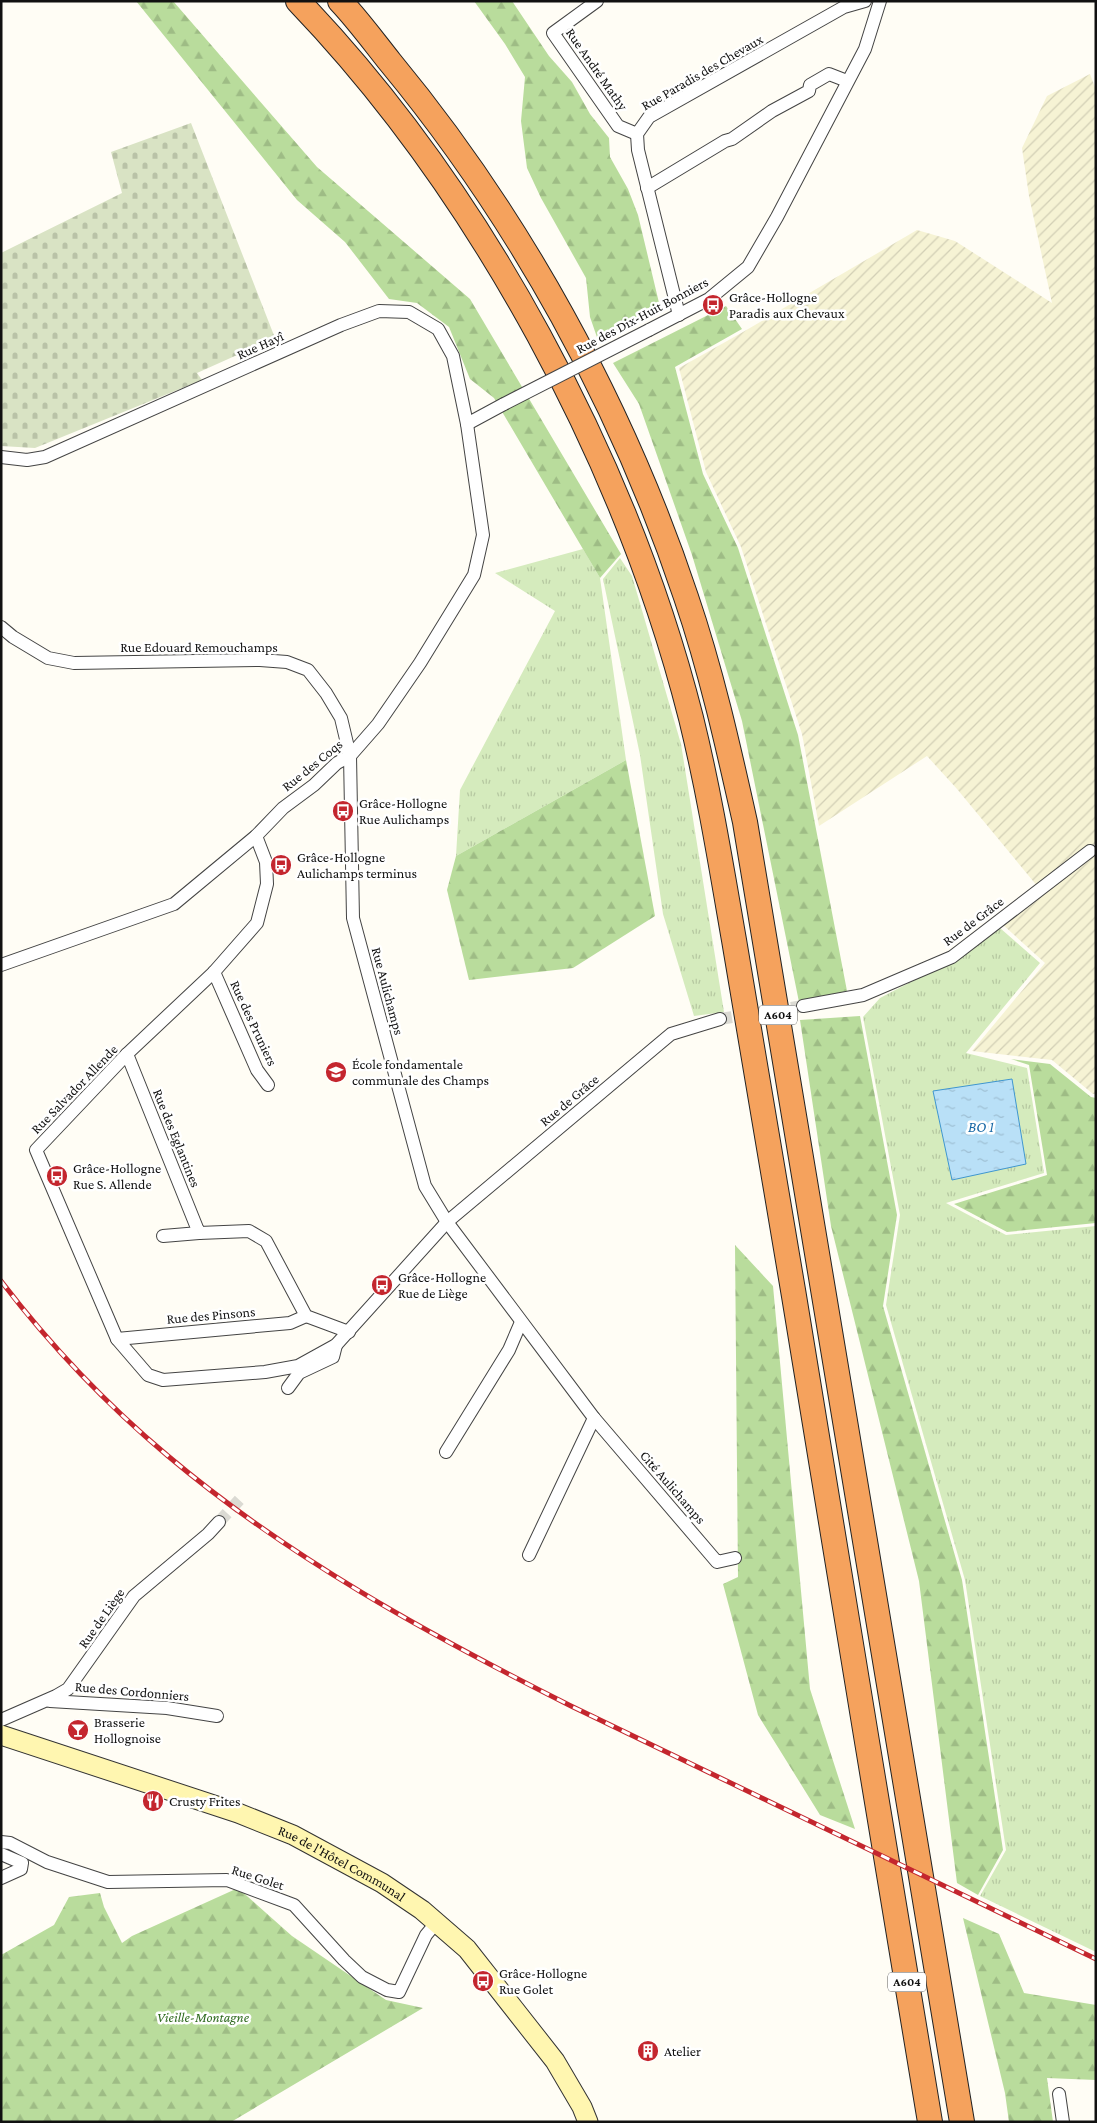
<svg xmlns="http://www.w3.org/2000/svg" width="1097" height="2123" font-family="'Crimson Pro',serif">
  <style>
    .farmland { fill: url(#farmland-furrows) }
    .grass { fill: url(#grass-tufts) }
    .forest { fill: url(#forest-firs) }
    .cemetery { fill: url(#cemetery-stones) }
    .water { fill: url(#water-ripples); stroke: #3f96cf }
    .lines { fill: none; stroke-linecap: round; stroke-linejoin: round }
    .street-tunnel { stroke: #dbdad3; stroke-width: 12; stroke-dasharray: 12 6; stroke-linecap: butt }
    .street-casing { stroke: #444; stroke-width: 14 }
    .secondary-casing { stroke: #333; stroke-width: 21 }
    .highway-casing { stroke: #222; stroke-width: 26 }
    .street { stroke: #fff; stroke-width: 12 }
    .secondary { stroke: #fff6b0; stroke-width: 19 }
    .highway { stroke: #f5a25d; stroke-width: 24 }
    .rail-casing { stroke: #c4262e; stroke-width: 5 }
    .rail { stroke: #fff; stroke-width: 3; stroke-dasharray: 9; stroke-linecap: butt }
    .street-bridge-casing { stroke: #444; stroke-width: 14; stroke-linecap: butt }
    .street-bridge { stroke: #fff; stroke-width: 12 }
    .labels { text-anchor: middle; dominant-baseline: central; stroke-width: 5; stroke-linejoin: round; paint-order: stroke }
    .shield { fill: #fff; stroke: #585858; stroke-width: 1 }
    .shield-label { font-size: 12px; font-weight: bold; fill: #111 }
    .street-label { font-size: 14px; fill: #111; stroke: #fff }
    .poi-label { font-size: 14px; fill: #111; stroke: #fff; text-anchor: start }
    .park-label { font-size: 14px; font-style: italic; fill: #2f6b1f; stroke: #fff }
    .water-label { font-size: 15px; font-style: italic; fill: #1768a6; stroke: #fff }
  </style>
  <defs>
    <pattern id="farmland-furrows" width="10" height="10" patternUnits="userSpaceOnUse" patternTransform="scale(1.25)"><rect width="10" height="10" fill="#f6f3d4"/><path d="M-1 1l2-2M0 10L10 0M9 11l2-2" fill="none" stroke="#d2cfb5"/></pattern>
    <pattern id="grass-tufts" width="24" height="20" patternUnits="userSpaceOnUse" patternTransform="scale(1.25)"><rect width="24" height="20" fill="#d5ebbd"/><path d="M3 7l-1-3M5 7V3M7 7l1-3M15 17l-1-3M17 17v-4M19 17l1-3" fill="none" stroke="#b6c8a1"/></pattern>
    <pattern id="forest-firs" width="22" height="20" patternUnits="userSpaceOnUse" patternTransform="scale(1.25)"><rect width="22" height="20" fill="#b9dc9c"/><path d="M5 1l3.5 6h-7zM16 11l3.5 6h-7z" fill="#9ebc85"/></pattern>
    <pattern id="cemetery-stones" width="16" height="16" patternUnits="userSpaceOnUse" patternTransform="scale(1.25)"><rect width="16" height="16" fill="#d9e3c4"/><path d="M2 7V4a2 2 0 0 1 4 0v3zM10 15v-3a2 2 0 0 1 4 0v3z" fill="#b9c2a7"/></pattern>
    <pattern id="water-ripples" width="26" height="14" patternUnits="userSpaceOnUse" patternTransform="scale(1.25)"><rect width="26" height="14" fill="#b9e0f7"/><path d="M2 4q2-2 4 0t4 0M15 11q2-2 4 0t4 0" fill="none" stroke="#9ebfd3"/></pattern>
  </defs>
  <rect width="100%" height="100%" fill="#fffdf5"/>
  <g class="farmland">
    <polygon points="1090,74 1096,90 1096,843 1038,887 957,789 927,756 819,826 802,734 741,547 706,472 679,368 743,332 917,230 955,241 1052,303 1029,196 1022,148 1047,96"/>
    <polygon points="1096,851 1096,1094 1093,1094 1052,1060 972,1051 1045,963 1001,923"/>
  </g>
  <g class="grass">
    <polygon points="583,549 600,578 626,760 456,856 460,790 555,611 495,573"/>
    <polygon points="620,558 632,576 681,744 724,1012 694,1016 663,914 640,755 603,579"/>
    <polygon points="1000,928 1040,963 966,1053 1027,1068 1044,1173 946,1203 1006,1235 1096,1226 1096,1952 980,1896 1006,1850 965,1580 886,1305 900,1215 863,1017 880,998 953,960"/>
  </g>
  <g class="forest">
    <polygon points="136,1 173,1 317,167 470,299 621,554 600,578 494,398 470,379 449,327 417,303 389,299 345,242 297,200"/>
    <polygon points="474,1 512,1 549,56 572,82 590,114 609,138 610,157 628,189 638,215 660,307 599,343 590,317 586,278 541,198 527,168 521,121 525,77 505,44"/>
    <polygon points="726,306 742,329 675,367 703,474 738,548 798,735 847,991 799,1002 742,721 692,555 639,404 613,363"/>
    <polygon points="626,760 655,916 573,968 469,980 447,890 456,856"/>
    <polygon points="860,1016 897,1215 883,1306 962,1580 1003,1850 978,1895 957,1883 919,1581 831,1226 800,1020"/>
    <polygon points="1011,1059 1050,1064 1091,1097 1096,1098 1096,1223 1007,1232 954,1204 1047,1175 1029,1065"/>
    <polygon points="735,1245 773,1286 810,1689 855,1829 820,1815 758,1715 723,1584 738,1577"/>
    <polygon points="238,1888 292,1936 386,2000 423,2008 231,2122 1,2122 1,1955 54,1925 69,1897 100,1893 104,1907 122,1943 132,1936"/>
    <polygon points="963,1918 999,1934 1024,1993 1096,2005 1096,2080 1047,2078 1053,2122 1009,2122 1005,2093"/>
  </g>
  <polygon class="cemetery" points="191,123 275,338 197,373 202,380 35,448 1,446 1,253 122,193 111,152"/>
  <polygon class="water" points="1012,1079 1026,1164 952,1180 933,1091"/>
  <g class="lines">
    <g class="street-tunnel">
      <polyline points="720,1019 803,1006"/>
      <polyline points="219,1522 241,1498"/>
    </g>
    <g class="street-casing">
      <g id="street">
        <polyline points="597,1 553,33 618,126 637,134"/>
        <polyline points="647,188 725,141 732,139 772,111 809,91 810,85 829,74 847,81"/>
        <polyline points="679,315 638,150 637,134 649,117 844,7 865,1"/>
        <polyline points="649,330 709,299 748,267 777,217 865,49 880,1"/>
        <polyline points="467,424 504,404"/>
        <polyline points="1,457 27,460 45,457 341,325 379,311 409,312 438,329 453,356 467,424 483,535 474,575 420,663 378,724 350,756 337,763 314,785 283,808 256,836 174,904 1,965"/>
        <polyline points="1,627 13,637 48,658 74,663 260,660 287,662 308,670 326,693 341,718 350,756 353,918 425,1186 447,1222 594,1418 717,1562 735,1558"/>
        <polyline points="256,836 266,862 267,884 257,923 214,972 127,1054 36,1150 117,1339 148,1375 163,1380 265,1372 298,1366 336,1345 447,1222 671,1034 720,1019"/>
        <polyline points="214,972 257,1070 268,1085"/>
        <polyline points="803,1006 863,995 952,957 1090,851"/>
        <polyline points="127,1054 199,1233 249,1231 266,1241 306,1316 349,1332"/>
        <polyline points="163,1236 199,1233"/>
        <polyline points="117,1339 290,1323 306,1316"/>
        <polyline points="288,1388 299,1373 333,1357 336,1345"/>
        <polyline points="446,1452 509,1350 521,1322"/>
        <polyline points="529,1555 594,1418"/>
        <polyline points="50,1701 167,1708 217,1716"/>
        <polyline points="1,1720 56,1696 68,1689 134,1596 208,1534 219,1522"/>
        <polyline points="1,1842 10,1843 47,1862 108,1882 227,1880 294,1905 344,1960 362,1977 387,1990 399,1992 426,1935 436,1923"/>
        <polyline points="1,1854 22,1863 21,1869 1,1878"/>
        <polyline points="1059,2094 1063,2122"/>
      </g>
    </g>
    <g class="secondary-casing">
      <g id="secondary">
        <path id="s1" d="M1,1735L238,1813L293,1835L382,1883L422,1910L467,1949L555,2061L582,2107L588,2122"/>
      </g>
    </g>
    <g class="highway-casing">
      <g id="highway">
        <path d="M298,1C481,192 626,462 691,718C709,791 721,865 734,940C755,1058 774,1177 794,1296C839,1571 884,1847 930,2122"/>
        <path d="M340,1C358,20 374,42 390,62C519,218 622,405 686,597C711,670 728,746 745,822L962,2122"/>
      </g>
    </g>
    <use href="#street" class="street"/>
    <use href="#secondary" class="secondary"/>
    <use href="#highway" class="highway"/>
    <g class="rail-casing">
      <path id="rail" d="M1,1281C50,1345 106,1404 168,1456C289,1558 430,1635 571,1706L1096,1959"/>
    </g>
    <use href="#rail" class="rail"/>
    <g class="street-bridge-casing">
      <polyline id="street-bridge" points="504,404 649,330"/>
    </g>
    <use href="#street-bridge" class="street-bridge"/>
  </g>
  <defs>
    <g id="bus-disc" transform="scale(1.125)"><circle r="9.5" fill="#c4262e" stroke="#fff"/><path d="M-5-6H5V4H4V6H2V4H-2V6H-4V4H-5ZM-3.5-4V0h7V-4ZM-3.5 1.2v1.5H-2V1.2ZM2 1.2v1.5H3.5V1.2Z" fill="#fff"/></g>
    <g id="school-disc" transform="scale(1.125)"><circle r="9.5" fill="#c4262e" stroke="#fff"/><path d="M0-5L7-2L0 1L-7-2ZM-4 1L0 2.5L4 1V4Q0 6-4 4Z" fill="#fff"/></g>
    <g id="bar-disc" transform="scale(1.125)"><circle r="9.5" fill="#c4262e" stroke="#fff"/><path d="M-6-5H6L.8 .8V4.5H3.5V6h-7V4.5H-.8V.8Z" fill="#fff"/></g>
    <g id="restaurant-disc" transform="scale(1.125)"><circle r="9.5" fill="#c4262e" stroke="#fff"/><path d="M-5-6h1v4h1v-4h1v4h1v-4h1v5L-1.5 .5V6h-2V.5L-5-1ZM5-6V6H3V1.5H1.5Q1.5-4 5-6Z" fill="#fff"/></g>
    <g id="building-disc" transform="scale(1.125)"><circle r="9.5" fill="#c4262e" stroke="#fff"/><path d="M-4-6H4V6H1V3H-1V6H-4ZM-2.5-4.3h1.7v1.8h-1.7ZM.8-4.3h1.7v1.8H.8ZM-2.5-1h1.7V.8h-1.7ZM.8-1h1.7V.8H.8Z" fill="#fff"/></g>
  </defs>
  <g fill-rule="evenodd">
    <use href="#bus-disc" x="713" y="305"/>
    <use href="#bus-disc" x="343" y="811"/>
    <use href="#bus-disc" x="281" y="865"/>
    <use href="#school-disc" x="336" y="1072"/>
    <use href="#bus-disc" x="57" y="1176"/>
    <use href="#bus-disc" x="382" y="1285"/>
    <use href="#bar-disc" x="78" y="1730"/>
    <use href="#restaurant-disc" x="153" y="1801"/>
    <use href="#bus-disc" x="483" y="1981"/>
    <use href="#building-disc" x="648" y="2051"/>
  </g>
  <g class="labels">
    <g class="shield">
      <rect x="759" y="1005.5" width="38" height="19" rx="4"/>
      <rect x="888" y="1972.5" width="38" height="19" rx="4"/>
    </g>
    <g class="shield-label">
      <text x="778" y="1015">A604</text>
      <text x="907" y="1982">A604</text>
    </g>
    <g class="street-label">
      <text transform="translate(597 69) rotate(55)">Rue André Mathy</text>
      <text transform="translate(702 72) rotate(-30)">Rue Paradis des Chevaux</text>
      <text transform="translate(642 315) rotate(-28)">Rue des Dix-Huit Bonniers</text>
      <text transform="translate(260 345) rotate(-24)">Rue Hayî</text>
      <text x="199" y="647">Rue Edouard Remouchamps</text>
      <text transform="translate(312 765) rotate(-39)">Rue des Coqs</text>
      <text transform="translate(973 921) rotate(-37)">Rue de Grâce</text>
      <text transform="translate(388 991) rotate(75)">Rue Aulichamps</text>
      <text transform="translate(254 1023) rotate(65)">Rue des Pruniers</text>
      <text transform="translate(74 1089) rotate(-46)">Rue Salvador Allende</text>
      <text transform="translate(569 1100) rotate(-40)">Rue de Grâce</text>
      <text transform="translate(177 1138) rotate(68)">Rue des Eglantines</text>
      <text transform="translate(211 1315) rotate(-5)">Rue des Pinsons</text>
      <text transform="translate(673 1487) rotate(49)">Cité Aulichamps</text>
      <text transform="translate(101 1618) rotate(-55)">Rue de Liège</text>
      <text transform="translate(132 1691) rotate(5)">Rue des Cordonniers</text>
      <text stroke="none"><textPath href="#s1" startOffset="365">Rue de l'Hôtel Communal</textPath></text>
      <text transform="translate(258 1877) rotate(18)">Rue Golet</text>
    </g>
    <g class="poi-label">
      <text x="729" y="297">Grâce-Hollogne<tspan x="729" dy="16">Paradis aux Chevaux</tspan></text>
      <text x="359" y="803">Grâce-Hollogne<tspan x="359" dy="16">Rue Aulichamps</tspan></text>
      <text x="297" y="857">Grâce-Hollogne<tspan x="297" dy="16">Aulichamps terminus</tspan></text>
      <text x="352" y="1064">École fondamentale<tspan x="352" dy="16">communale des Champs</tspan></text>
      <text x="73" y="1168">Grâce-Hollogne<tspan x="73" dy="16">Rue S. Allende</tspan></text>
      <text x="398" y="1277">Grâce-Hollogne<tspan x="398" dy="16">Rue de Liège</tspan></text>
      <text x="94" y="1722">Brasserie<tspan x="94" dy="16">Hollognoise</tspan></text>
      <text x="169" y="1801">Crusty Frites</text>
      <text x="499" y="1973">Grâce-Hollogne<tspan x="499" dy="16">Rue Golet</tspan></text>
      <text x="664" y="2051">Atelier</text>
    </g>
    <g class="park-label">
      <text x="203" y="2017">Vieille-Montagne</text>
    </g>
    <g class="water-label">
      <text x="981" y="1127">BO 1</text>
    </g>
  </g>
  <rect width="1097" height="2123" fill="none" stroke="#111111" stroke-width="5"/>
</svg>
